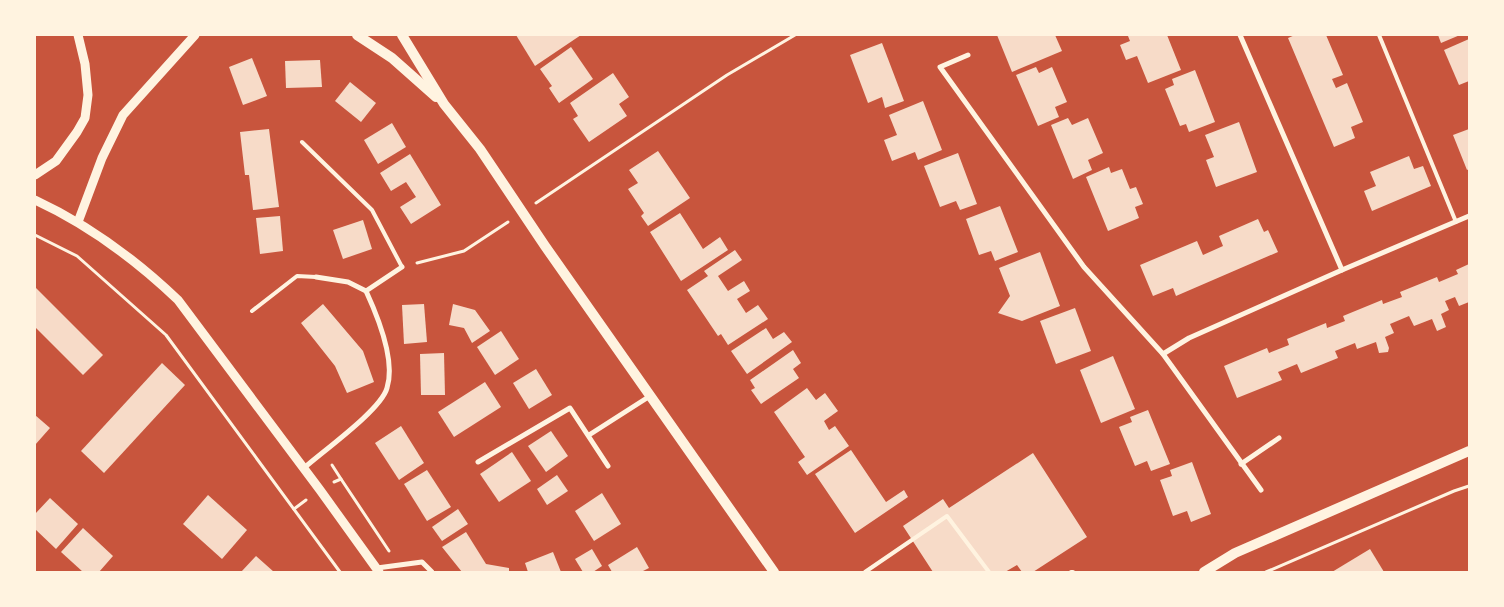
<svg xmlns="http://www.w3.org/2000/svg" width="1504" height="607" font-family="Cabin,sans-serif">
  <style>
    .building { fill: #f7dbc8 }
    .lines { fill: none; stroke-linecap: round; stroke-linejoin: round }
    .path { stroke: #fff3e0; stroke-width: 3 }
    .service { stroke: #fff3e0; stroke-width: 4 }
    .minor { stroke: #fff3e0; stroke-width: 5 }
    .tertiary { stroke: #fff3e0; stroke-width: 9 }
    .secondary { stroke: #fff3e0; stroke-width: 10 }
  </style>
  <rect width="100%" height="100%" fill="#c8553d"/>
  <g class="building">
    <polygon points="516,35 581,35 535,66"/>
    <polygon points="997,35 1055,35 1062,51 1012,72"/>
    <polygon points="1131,35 1167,35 1181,70 1148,83 1137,56 1126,60 1120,45 1130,41 1128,36"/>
    <polygon points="1295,35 1326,35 1343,75 1332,79 1336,88 1347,83 1363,122 1351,127 1355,138 1334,147 1288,38"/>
    <polygon points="1438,35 1460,35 1441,43"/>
    <polygon points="1469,39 1469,81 1459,85 1444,50"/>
    <polygon points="882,43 904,101 885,108 882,97 868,103 850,55"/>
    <polygon points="571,47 593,79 559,103 549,88 552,86 540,69"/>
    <polygon points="252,58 267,96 243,105 229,67"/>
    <polygon points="320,60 322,87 286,88 285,61"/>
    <polygon points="1036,67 1039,73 1052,67 1067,102 1055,107 1059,117 1038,126 1016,75"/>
    <polygon points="1195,70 1215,122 1189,132 1186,124 1180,126 1165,89 1174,85 1172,79"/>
    <polygon points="613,73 629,97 619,104 627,116 589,142 573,119 578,116 570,103"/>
    <polygon points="350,82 376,103 361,122 335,101"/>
    <polygon points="923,101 942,150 918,160 915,152 892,161 884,140 897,135 889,115"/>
    <polygon points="1068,118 1072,125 1088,118 1103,153 1088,160 1092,170 1073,179 1051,125"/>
    <polygon points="1239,122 1257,172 1216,187 1206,160 1214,157 1205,135"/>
    <polygon points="392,123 406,147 378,164 364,140"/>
    <polygon points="269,129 279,207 253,210 249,175 245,175 240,132"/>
    <polygon points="1469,129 1469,169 1467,170 1453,135"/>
    <polygon points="658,151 690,198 648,226 641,216 644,213 628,189 638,183 629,170"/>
    <polygon points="958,153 977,204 960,210 956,201 940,207 924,166"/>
    <polygon points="410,154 441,205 411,224 400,207 416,197 406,182 391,191 380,173"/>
    <polygon points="1409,156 1414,169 1423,166 1431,186 1372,211 1364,191 1376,186 1370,172"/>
    <polygon points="1109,167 1111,173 1122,169 1130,189 1136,187 1143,204 1135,207 1139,218 1108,231 1086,177"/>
    <polygon points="1000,206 1018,252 995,261 991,251 979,255 966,219"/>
    <polygon points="680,213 703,249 720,237 728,250 681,281 650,232"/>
    <polygon points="280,216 283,251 260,254 256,218"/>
    <polygon points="1258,219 1264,232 1268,230 1278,252 1176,296 1173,288 1153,296 1140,265 1197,241 1203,255 1223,246 1219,236"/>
    <polygon points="363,220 372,249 343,259 333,230"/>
    <polygon points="735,250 742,260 718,276 728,291 744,281 750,291 737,299 746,313 758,305 768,319 728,345 721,334 718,336 687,290 708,276 704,271"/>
    <polygon points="1040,252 1060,306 1022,321 998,313 1010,296 999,268"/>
    <polygon points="1469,264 1469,302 1459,306 1455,297 1445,301 1449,310 1441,314 1446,327 1437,331 1432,319 1414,326 1409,316 1390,324 1394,333 1385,337 1389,348 1388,352 1379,353 1376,342 1357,349 1355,343 1335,351 1338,358 1301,373 1297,364 1278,372 1282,380 1237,398 1224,366 1267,348 1269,353 1289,345 1287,339 1326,323 1327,328 1345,321 1343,316 1382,300 1383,304 1402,297 1400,292 1437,277 1439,282 1458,274 1456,270"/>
    <polygon points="35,287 103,355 83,375 35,327"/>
    <polygon points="323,304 363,351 374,382 347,393 335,366 301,323"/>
    <polygon points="424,304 427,342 404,344 402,305"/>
    <polygon points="453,304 475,310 490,331 472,343 464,328 449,325"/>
    <polygon points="1075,308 1091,351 1056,364 1040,321"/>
    <polygon points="766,328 773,339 784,332 792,342 747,374 731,351"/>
    <polygon points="501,331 519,359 495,375 477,347"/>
    <polygon points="793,350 801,363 793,369 799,378 761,404 751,390 755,388 750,380"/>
    <polygon points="444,353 445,395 421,395 420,354"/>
    <polygon points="1113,356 1135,409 1101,423 1080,370"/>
    <polygon points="162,363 185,385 104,473 81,451"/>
    <polygon points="536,369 552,395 529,409 513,383"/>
    <polygon points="485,382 501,407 454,437 438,412"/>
    <polygon points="807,388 816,400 825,393 838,411 824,421 829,430 835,426 849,446 807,475 798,462 805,457 774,412"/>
    <polygon points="1148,410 1170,464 1151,471 1147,461 1135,466 1119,427 1132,422 1130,417"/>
    <polygon points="35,415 50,428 35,445"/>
    <polygon points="401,426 424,463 399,480 375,443"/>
    <polygon points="551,431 568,456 546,472 528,446"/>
    <polygon points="851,450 886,502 904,490 908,497 855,533 815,474"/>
    <polygon points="512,452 531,481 499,502 480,474"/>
    <polygon points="1033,453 1087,537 1033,572 1022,572 1017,565 1005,572 933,572 903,526 943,499 949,508"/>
    <polygon points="1192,462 1211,514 1191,522 1187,511 1173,516 1160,480 1172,476 1170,470"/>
    <polygon points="427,470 451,507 427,521 404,484"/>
    <polygon points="557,475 568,491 547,505 537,489"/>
    <polygon points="602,493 621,524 594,541 575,511"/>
    <polygon points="208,495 247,530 222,559 183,524"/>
    <polygon points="50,498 78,524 56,549 35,529 35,514"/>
    <polygon points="458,509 468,524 442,541 432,527"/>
    <polygon points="83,528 113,556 99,572 83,572 61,552"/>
    <polygon points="466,532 486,564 509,568 509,572 462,572 442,547"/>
    <polygon points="637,547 649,568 641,572 612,572 608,565"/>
    <polygon points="592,549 602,566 593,572 583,572 575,559"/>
    <polygon points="1370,549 1384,572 1332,572"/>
    <polygon points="553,552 561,572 528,572 525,563"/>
    <polygon points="256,556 274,572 241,572"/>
  </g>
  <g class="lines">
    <g class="path">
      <polyline points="536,203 727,75 795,35"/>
      <polyline points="35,235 77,256 166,335 340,572"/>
      <polyline points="417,263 464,251 508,222"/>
      <polyline points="332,465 341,479 334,482"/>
      <polyline points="341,479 389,551"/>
      <polyline points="294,509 306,500"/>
      <polyline points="1266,572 1454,491 1469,486"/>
    </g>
    <g class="service">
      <polyline points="1379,35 1456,222"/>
      <polyline points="302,142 372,210 402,267"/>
      <polyline points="252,311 297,276 316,277"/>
      <polyline points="865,572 947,516 989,572"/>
      <polyline points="1071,572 1073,572"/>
    </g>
    <g class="minor">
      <polyline points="1240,35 1342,270"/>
      <polyline points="968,55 940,67 1084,267 1163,354 1261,490"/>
      <polyline points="316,277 348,282 366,291"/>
      <polyline points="1163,354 1189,338 1342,270 1469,216"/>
      <polyline points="589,435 650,396"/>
      <polyline points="478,462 570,408 608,466"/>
      <polyline points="1241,464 1279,438"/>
      <path d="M304,468C323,451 381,410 387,388C396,360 378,317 366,291L402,267"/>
      <polyline points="377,568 422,562 432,572"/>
    </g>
    <g class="tertiary">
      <polyline points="35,175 56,161 77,132 85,118 88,95 85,64 78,35"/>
      <path d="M35,200C89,225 135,259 178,300L320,490L379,572"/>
      <polyline points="78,222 102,158 123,115 195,35"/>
    </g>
    <g class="secondary">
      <polyline points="357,35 392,58 436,97"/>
      <polyline points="402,35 444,104 480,149 545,246 774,572"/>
      <polyline points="1204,572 1235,553 1469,451"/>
    </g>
  </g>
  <rect width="1504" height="607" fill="none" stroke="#fff3e0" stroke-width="72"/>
</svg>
